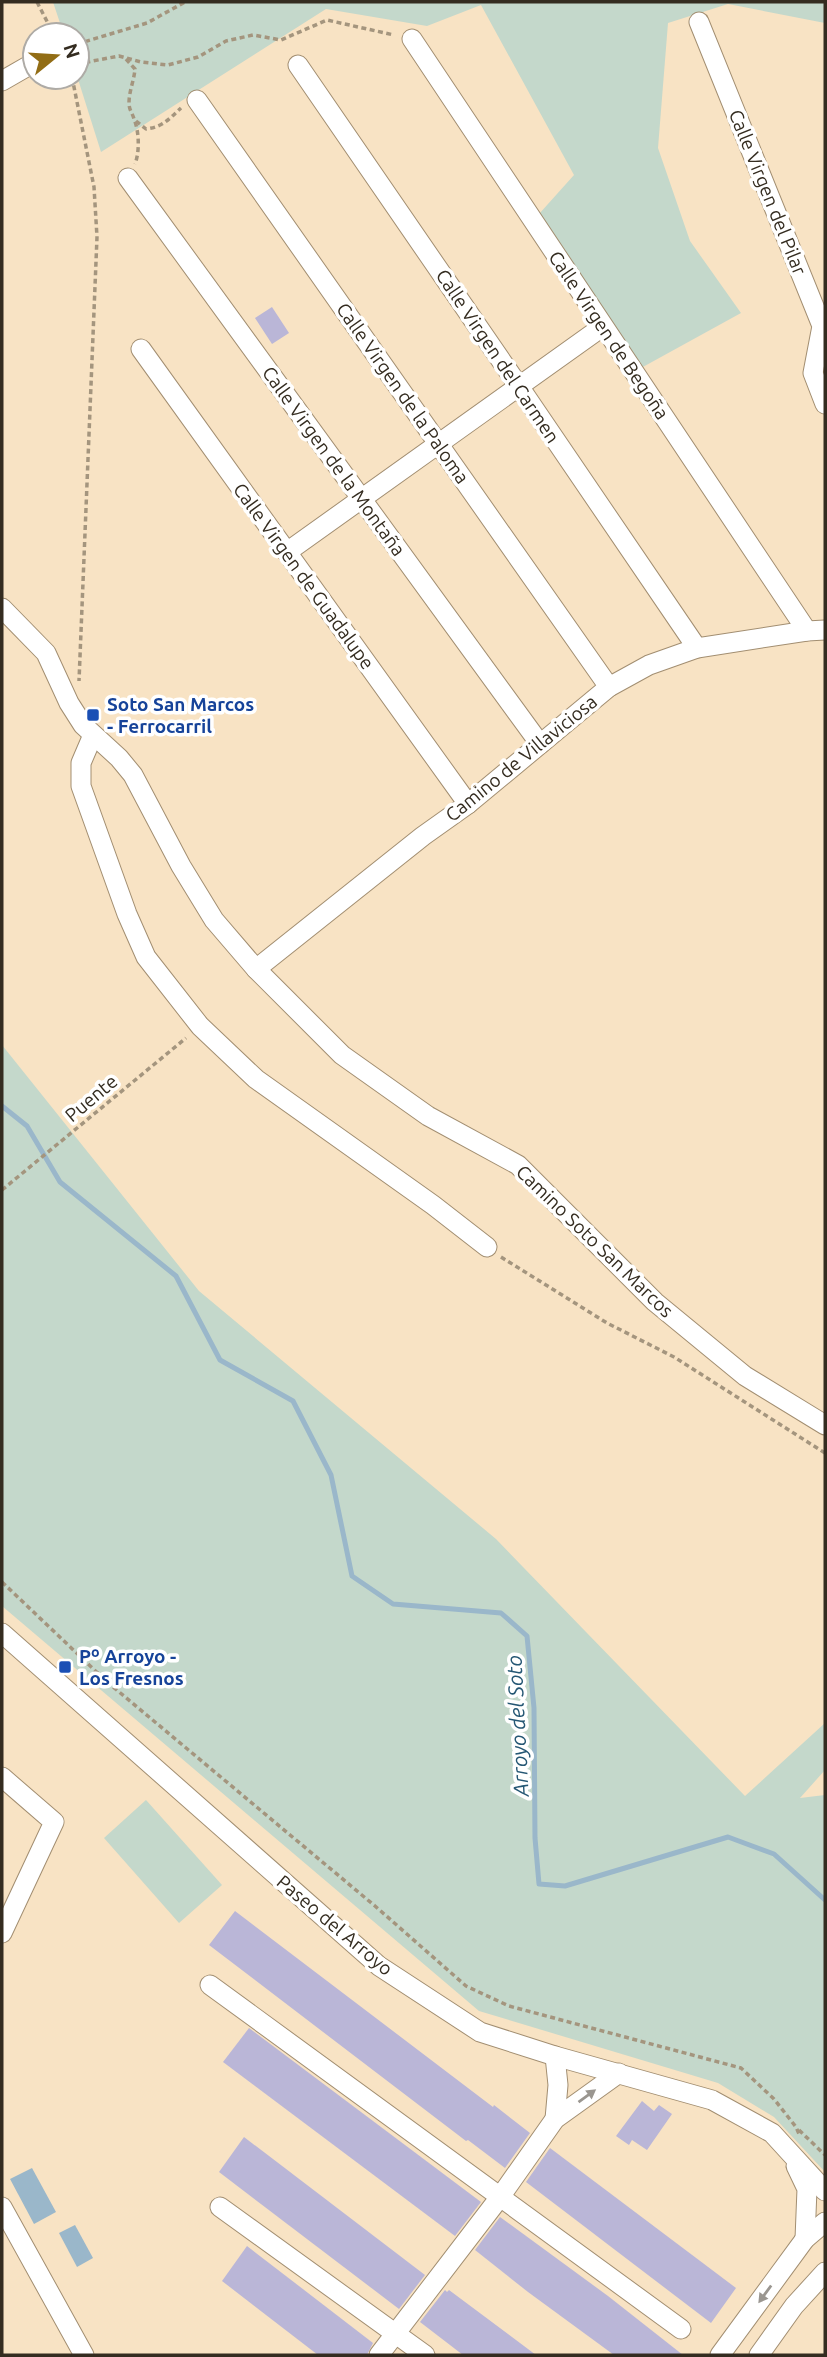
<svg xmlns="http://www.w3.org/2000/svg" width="827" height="2357" font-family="Ubuntu,sans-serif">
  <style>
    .green { fill: #c4d8cb }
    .water { fill: #9ab7ca }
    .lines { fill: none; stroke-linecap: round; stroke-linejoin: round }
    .stream { stroke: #9ab7ca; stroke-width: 5 }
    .building { fill: #bab6d7 }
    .minor-casing { stroke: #a28e71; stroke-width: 21 }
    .path { stroke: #a4957e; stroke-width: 3.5; stroke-dasharray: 5 3.5; stroke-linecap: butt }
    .minor { stroke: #fff; stroke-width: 19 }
    .oneway { fill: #9a9690 }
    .transit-dot { fill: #1a4fb4; stroke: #fff; stroke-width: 2.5 }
    .labels { text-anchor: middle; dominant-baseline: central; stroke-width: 7; stroke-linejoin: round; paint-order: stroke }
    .street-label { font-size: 19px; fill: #342c20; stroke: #fff }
    .transit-label { font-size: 19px; font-weight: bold; fill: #164399; stroke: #fff; text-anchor: start }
    .water-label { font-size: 21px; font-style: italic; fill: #255774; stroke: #fff }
  </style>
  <rect width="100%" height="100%" fill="#f8e3c4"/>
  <g class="green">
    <polygon points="53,2 825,2 825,23 728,4 668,23 658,148 690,241 741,313 641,368 539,214 574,175 481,5 427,26 326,9 101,152 77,76 77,35 64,35"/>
    <polygon points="2,1045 199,1291 496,1539 745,1796 825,1723 825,1770 800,1798 825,1795 825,2172 774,2117 718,2083 479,2011 2,1606"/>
    <polygon points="146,1800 222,1885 179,1923 104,1838"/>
  </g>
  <g class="water">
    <polygon points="32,2168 56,2212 34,2224 10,2179"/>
    <polygon points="75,2225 93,2258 77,2267 59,2233"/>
  </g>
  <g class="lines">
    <polyline class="stream" points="2,1106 27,1126 60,1182 176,1276 220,1360 293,1401 331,1475 352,1576 393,1604 501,1613 527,1636 534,1708 535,1838 539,1884 565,1886 728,1837 774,1854 825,1900"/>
  </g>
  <g class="building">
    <polygon points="272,307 289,333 272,344 255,318"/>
    <polygon points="235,1911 493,2107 494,2105 530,2133 505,2168 468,2140 466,2141 209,1945"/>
    <polygon points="249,2028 481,2202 455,2236 223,2062"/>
    <polygon points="642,2101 654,2111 659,2105 672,2114 647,2150 632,2140 629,2145 616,2136"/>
    <polygon points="244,2137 425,2275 399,2309 219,2172"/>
    <polygon points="550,2148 736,2288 711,2323 526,2182"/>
    <polygon points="500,2217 608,2296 683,2355 614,2355 528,2292 475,2250"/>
    <polygon points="247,2246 373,2343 367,2355 318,2355 222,2281"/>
    <polygon points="445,2290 447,2292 449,2290 536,2355 463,2355 420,2322"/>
  </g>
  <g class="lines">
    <g class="minor-casing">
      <g id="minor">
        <polyline points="699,22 822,326 813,373 825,404"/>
        <polyline points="412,39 807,631"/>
        <polyline points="298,65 518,385 697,648"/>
        <polyline points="2,81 35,62"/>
        <polyline points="197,100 609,687"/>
        <polyline points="128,178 540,744"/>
        <polyline points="141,349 468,804"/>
        <polyline points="287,552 602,327"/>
        <polyline points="2,608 46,653 69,703 83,725 119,758 133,775 181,866 214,920 256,969 342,1055 428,1116 518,1165 655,1302 745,1376 825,1425"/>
        <polyline points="93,735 81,763 81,786 127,914 146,957 200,1026 256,1079 433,1205 487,1247"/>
        <polyline points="256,969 423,836 468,804 609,687 649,665 697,648 807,631 825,630"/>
        <polyline points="2,1633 379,1966 480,2032 555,2056 712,2100 772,2133 825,2191"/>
        <polyline points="2,1777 54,1822 2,1933"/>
        <polyline points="210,1985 681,2329"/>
        <polyline points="555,2119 558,2085 555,2056"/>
        <polyline points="796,2166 807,2189 805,2239"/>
        <polyline points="2,2207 84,2355"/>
        <polyline points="220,2207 425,2355"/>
        <polyline points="379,2355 500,2197 555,2119 619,2073"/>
        <polyline points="720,2355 805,2239 825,2222"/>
        <polyline points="759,2355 794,2306 825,2272"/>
      </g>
    </g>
    <g class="path">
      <polyline points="37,2 54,35"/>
      <polyline points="77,44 147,23 185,2"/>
      <path d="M126,59L135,69C134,81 129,91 129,103C129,110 132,112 134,119C139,131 140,151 135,164"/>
      <polyline points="77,64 119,56 141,62 168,65 198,57 226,41 253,35 281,40 327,20 394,35"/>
      <polyline points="72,77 94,187 97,237 79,681"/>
      <path d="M136,121L146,129C163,127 169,119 181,108"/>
      <polyline points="2,1190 186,1038"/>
      <polyline points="501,1257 607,1323 674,1357 825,1453"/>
      <polyline points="2,1582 106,1681 375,1906 466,1986 509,2006 741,2068 774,2099 796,2127 799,2134"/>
      <polyline points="799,2130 825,2155"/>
    </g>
    <use href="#minor" class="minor"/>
  </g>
  <defs><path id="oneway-solid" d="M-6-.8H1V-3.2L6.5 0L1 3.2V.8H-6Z" transform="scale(1.75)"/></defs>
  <g class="oneway">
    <use href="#oneway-solid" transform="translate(587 2096) rotate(-36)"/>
    <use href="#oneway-solid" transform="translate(765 2294) rotate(126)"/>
  </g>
  <g class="transit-dot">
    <rect x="86" y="708" width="14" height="14" rx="3.5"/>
    <rect x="58" y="1660" width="14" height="14" rx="3.5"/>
  </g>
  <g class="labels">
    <g class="street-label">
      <text transform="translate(768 192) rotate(68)">Calle Virgen del Pilar</text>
      <text transform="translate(609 335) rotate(56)">Calle Virgen de Begoña</text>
      <text transform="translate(498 356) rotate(56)">Calle Virgen del Carmen</text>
      <text transform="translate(403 393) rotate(55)">Calle Virgen de la Paloma</text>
      <text transform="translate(334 461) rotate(54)">Calle Virgen de la Montaña</text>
      <text transform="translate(304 576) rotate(54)">Calle Virgen de Guadalupe</text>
      <text transform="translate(521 758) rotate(-39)">Camino de Villaviciosa</text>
      <text transform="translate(91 1098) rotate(-40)">Puente</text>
      <text transform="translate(595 1241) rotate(44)">Camino Soto San Marcos</text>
      <text transform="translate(335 1925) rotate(40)">Paseo del Arroyo</text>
    </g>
    <g class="transit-label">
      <text x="107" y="704">Soto San Marcos<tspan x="107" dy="22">- Ferrocarril</tspan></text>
      <text x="79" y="1656">Pº Arroyo -<tspan x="79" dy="22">Los Fresnos</tspan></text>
    </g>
    <g class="water-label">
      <text transform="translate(517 1726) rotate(-93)">Arroyo del Soto</text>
    </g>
  </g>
  <rect width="827" height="2357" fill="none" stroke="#342c20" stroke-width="7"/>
  <g transform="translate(56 56) rotate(72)"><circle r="33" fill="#ffffff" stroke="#aeaba6" stroke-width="2"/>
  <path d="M0-5L12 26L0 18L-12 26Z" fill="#926d15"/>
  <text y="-10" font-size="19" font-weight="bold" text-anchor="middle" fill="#342c20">N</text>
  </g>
</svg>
